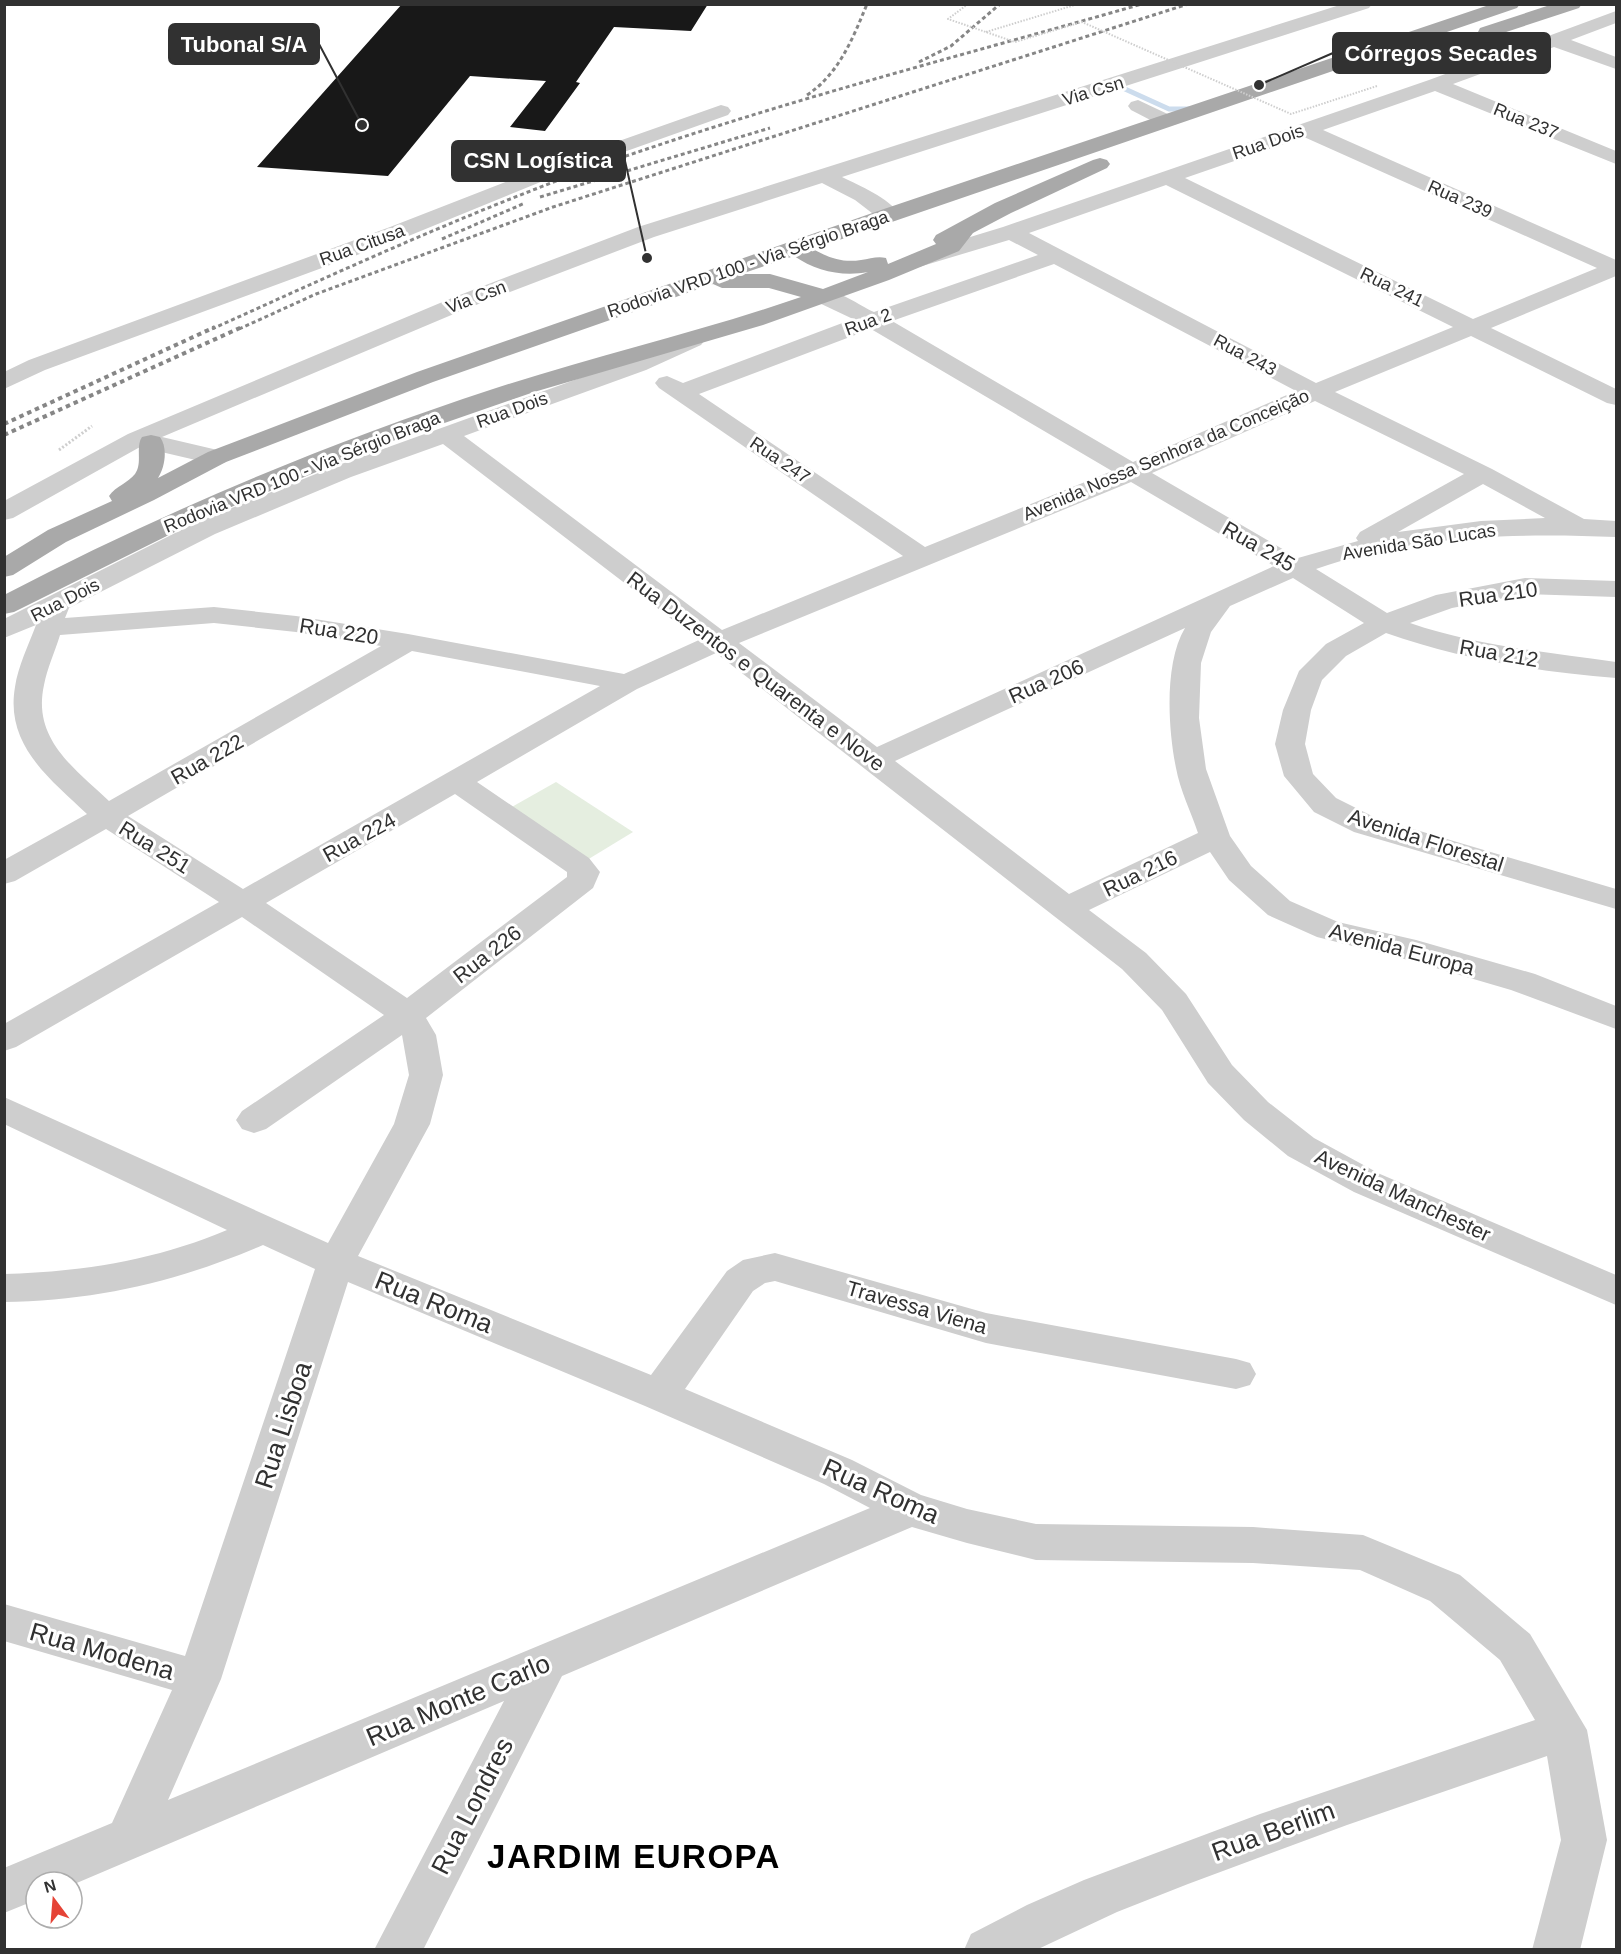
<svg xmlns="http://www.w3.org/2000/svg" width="1621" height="1954" font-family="Arial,sans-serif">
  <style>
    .green { fill: #e5eee0 }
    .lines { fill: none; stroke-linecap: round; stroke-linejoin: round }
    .stream { stroke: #ccdced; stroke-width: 5 }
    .building { fill: #181818 }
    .path-far1 { stroke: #cecece; stroke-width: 2; stroke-dasharray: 1.5 1.5; stroke-linecap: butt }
    .path { stroke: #cecece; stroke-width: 3; stroke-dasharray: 2 2; stroke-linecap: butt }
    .minor { fill: #cecece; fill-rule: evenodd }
    .major { fill: #a9a9a9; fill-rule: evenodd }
    .rail-far1 { stroke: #868686; stroke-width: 3; stroke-dasharray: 4 3; stroke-linecap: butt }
    .rail { stroke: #868686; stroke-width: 4; stroke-dasharray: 4.5 4; stroke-linecap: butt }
    .path-bridge { stroke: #cecece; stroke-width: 2; stroke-dasharray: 1.5 1.5; stroke-linecap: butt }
    .labels { text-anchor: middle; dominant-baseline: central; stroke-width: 6; stroke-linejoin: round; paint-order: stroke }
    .far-street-label { font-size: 18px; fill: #313131; stroke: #fff }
    .street-label { font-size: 21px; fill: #313131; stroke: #fff }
    .near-street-label { font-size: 26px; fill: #313131; stroke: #fff }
    .near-district-label { font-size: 33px; font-weight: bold; letter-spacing: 1.5px; fill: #000; stroke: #fff }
    .leader { fill: none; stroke: #313131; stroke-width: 2 }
    .callout-dot { fill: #313131; stroke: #fff; stroke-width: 2 }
    .callout { fill: #313131; stroke: #313131; stroke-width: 2 }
    .callout-label { font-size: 22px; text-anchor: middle; font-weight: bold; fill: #fff }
  </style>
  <rect width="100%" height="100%" fill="#fff"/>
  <polygon class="green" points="556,782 633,832 587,860 510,808"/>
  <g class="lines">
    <polyline class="stream" points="1125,89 1169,109 1189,109"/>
  </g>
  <polygon class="building" points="402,4 708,4 691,31 614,27 576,82 580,83 545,131 510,127 546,81 470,76 388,176 257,167"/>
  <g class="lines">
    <polyline class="path-far1" points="986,32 1078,4"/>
    <polyline class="path" points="59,450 92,426"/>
    <g class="minor">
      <path d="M1343,4H1372L1369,8L842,177C860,186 888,197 900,215L897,220L889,221L881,220L855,200L822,183L654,237L468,308L162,437L226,452L230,457L226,462L217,465L140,447L13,518L4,520V501L128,434L452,298L638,227Z"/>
      <path d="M1616,11V23L1571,40L1616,57V69L1554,47L1453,84L1616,151V164L1435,91L1323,130L1616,260V276L1491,328L1616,389V405L1607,403L1471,336L1335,392L1492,469L1584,519L1616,521V537C1515,533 1413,535 1316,569L1387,613L1436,595L1525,578L1616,581V597L1525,594L1452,608L1410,623C1477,646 1547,652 1616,662V678C1539,672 1460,659 1386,633L1346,656L1322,680L1311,710L1305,744L1313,774L1336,798L1376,818L1616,889V909L1354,832L1314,812L1284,776L1275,744L1283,710L1299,671L1326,644L1364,623L1293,578L1230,606L1211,632L1201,663L1199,718L1206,769L1230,836L1251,866L1290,901L1338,922L1416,940L1535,974L1616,1006V1029L1511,990L1412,961L1317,937L1268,915L1229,880L1210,852L1089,910L1146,953L1186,994L1232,1065L1268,1102L1314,1138L1380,1174L1616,1275V1305L1354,1192L1288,1156L1244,1120L1208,1083L1162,1010L1122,969L716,653L637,689L477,782L589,858L600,872L593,888L426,1018L436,1035L443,1075L430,1124L358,1256L651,1375L727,1271L743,1260L775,1253L986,1313L1236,1359L1250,1363L1256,1374L1250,1385L1236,1389L986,1343L775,1281L765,1283L753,1291L685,1389L852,1460L921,1495L967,1509L1036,1524L1253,1527L1363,1535L1460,1575L1530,1634L1587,1730L1607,1840L1580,1950H1532L1561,1840L1547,1756L1347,1825L1188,1884L1117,1912L1036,1950H964L971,1934L1027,1905L1084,1880L1260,1814L1535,1720L1500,1660L1430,1601L1360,1570L1253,1563L1036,1560L967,1543L912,1527L562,1676L423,1950H374L504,1701L72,1885V1882H36V1900L4,1913V1868L112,1823L172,1690L4,1641V1604L185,1656L315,1269L263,1245C179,1281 96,1301 4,1302V1274C82,1272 156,1260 227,1230L4,1124V1097L328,1243L394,1124L409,1075L402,1035L266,1129L254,1133L242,1129L236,1120L242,1111L384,1015L242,917L16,1047L4,1051V1024L219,902L106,829L15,881L4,884V860L87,814C49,778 5,745 15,687C18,666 29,644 36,625L4,638V619L197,522L333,467L630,360L693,333L701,335L705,340L701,345L646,370L464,436L722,630L903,556L659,388L655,383L659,378L667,376L683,383L853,319L815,301L812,296L815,291C834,286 857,304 874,312L1038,255L1009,240L919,267L911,265L908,260L911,255L1003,227L1429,80ZM1304,137L1597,268L1473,319L1185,178ZM1166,185L1453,327L1316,383L1029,233ZM1054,264L1296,391L1133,462L892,321ZM871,329L1112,471L925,547L699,394ZM1315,401L1464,474L1360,532L1356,538L1358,541L1298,558L1152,473ZM443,444L699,640L624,674L408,634L296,616L214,607L65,618L69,608L215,534L351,477ZM1131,482L1274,566L877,747L739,643ZM1483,484L1545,518L1481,521L1398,532ZM214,623L296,632L381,646L109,801C74,768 32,739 44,685C47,668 55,652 60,635ZM1185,628C1164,663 1168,729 1176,768C1180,790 1191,812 1198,833L1069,894L895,761ZM412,651L600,686L243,889L128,816ZM455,794L567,872V877L407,998L266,903ZM348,1282L645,1406L824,1484L870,1508L168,1800L221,1679Z"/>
      <polygon points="1138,100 1174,117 1177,121 1174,125 1160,125 1131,110 1128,106 1131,102"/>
      <polygon points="721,105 728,107 731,111 728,115 548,179 406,237 45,370 4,389 4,372 29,360 390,227 534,171"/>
    </g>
    <g class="major">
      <path d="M1492,4H1520L1517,8L813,249C829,258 843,263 861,260C870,259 877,256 886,258L888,264L936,244L933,240L936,235L995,203L1093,160L1100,158L1107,160L1110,164L1107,168L1011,213L973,233L959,251L889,280L763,325L534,392L384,444L195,522L14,612L4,614V595C161,513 325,444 493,389C595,356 700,332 801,297L769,288H722L713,284L433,382L226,462L154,500L66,542L13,575L4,577V557L48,530L112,501L109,496C116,486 128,483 135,474C143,463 135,447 142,437L151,435L160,437C168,448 165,467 158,478L208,452L417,372L881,210ZM794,256C816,271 842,277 868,272L823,289L770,274H741Z"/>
      <polygon points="1553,4 1582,4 1579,8 1494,36 1480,36 1478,32 1480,28"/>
    </g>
    <g class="rail-far1">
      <polyline points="919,62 951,46 1000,4"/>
      <path d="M807,95C839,74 853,38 867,4"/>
      <polyline points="540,197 770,128"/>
      <polyline points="442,239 525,203"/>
      <path d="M212,329C329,276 447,222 567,177C755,108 950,59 1142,4"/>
      <polyline points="239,329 316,294 553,207 1188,4"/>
    </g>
    <g class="rail">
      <polyline points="4,424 215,327"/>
      <polyline points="4,435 242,327"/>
    </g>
    <polyline class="path-bridge" points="968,4 948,19 1015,42 1082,22 1291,114 1377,86"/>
  </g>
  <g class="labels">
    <g class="far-street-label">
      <text transform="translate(1093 91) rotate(-17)">Via Csn</text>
      <text transform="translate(1526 121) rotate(22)">Rua 237</text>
      <text transform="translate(1268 142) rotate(-19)">Rua Dois</text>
      <text transform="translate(1460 199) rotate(24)">Rua 239</text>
      <text transform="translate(362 245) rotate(-20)">Rua Citusa</text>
      <text transform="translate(748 264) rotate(-19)">Rodovia VRD 100 - Via Sérgio Braga</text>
      <text transform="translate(1392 287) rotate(26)">Rua 241</text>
      <text transform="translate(476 297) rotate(-21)">Via Csn</text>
      <text transform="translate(868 322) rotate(-20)">Rua 2</text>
      <text transform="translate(1245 355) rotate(28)">Rua 243</text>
      <text transform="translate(512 410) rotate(-20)">Rua Dois</text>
      <text transform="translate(1166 455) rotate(-23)">Avenida Nossa Senhora da Conceição</text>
      <text transform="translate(780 460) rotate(34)">Rua 247</text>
      <text transform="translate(302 472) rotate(-22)">Rodovia VRD 100 - Via Sérgio Braga</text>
      <text transform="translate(1419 542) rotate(-9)">Avenida São Lucas</text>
      <text transform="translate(65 600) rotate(-27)">Rua Dois</text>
    </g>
    <g class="street-label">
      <text transform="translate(1259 546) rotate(30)">Rua 245</text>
      <text transform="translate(1498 594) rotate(-8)">Rua 210</text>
      <text transform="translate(339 631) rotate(9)">Rua 220</text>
      <text transform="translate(1499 653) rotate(10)">Rua 212</text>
      <text transform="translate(756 671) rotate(37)">Rua Duzentos e Quarenta e Nove</text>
      <text transform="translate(1046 681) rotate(-24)">Rua 206</text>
      <text transform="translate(207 759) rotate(-30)">Rua 222</text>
      <text transform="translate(359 837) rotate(-29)">Rua 224</text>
      <text transform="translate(1426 840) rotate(18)">Avenida Florestal</text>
      <text transform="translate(155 847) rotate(32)">Rua 251</text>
      <text transform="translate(1140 873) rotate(-26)">Rua 216</text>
      <text transform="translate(1402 949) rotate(15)">Avenida Europa</text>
      <text transform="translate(487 954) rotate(-38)">Rua 226</text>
      <text transform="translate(1403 1195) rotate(25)">Avenida Manchester</text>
      <text transform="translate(917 1307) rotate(16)">Travessa Viena</text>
    </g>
    <g class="near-street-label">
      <text transform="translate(434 1302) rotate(22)">Rua Roma</text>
      <text transform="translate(283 1425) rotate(-72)">Rua Lisboa</text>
      <text transform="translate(881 1491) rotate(24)">Rua Roma</text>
      <text transform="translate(102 1651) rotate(16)">Rua Modena</text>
      <text transform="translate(458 1700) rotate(-23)">Rua Monte Carlo</text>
      <text transform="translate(472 1806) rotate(-63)">Rua Londres</text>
      <text transform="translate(1273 1831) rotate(-20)">Rua Berlim</text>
    </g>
    <g class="near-district-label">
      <text x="634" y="1856">JARDIM EUROPA</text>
    </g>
  </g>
  <path class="leader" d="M362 125L319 44M1259 85L1333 53M647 258L625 161"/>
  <g class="callout-dot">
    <circle cx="362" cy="125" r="6"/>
    <circle cx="1259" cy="85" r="6"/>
    <circle cx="647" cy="258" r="6"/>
  </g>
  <g class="callout">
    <rect x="169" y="24" width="150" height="40" rx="6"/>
    <rect x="1333" y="33" width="217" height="40" rx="6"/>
    <rect x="452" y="141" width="173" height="40" rx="6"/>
  </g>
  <g class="callout-label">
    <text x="244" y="52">Tubonal S/A</text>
    <text x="1441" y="61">Córregos Secades</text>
    <text x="538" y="168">CSN Logística</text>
  </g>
  <rect width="1621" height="1954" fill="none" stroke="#313131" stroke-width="12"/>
  <g transform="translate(54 1900) rotate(344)"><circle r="28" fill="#ffffff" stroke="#adadad" stroke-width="1.5"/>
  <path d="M0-4.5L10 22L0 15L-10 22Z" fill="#e54336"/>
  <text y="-9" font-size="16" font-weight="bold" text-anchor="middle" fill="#313131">N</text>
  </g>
</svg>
